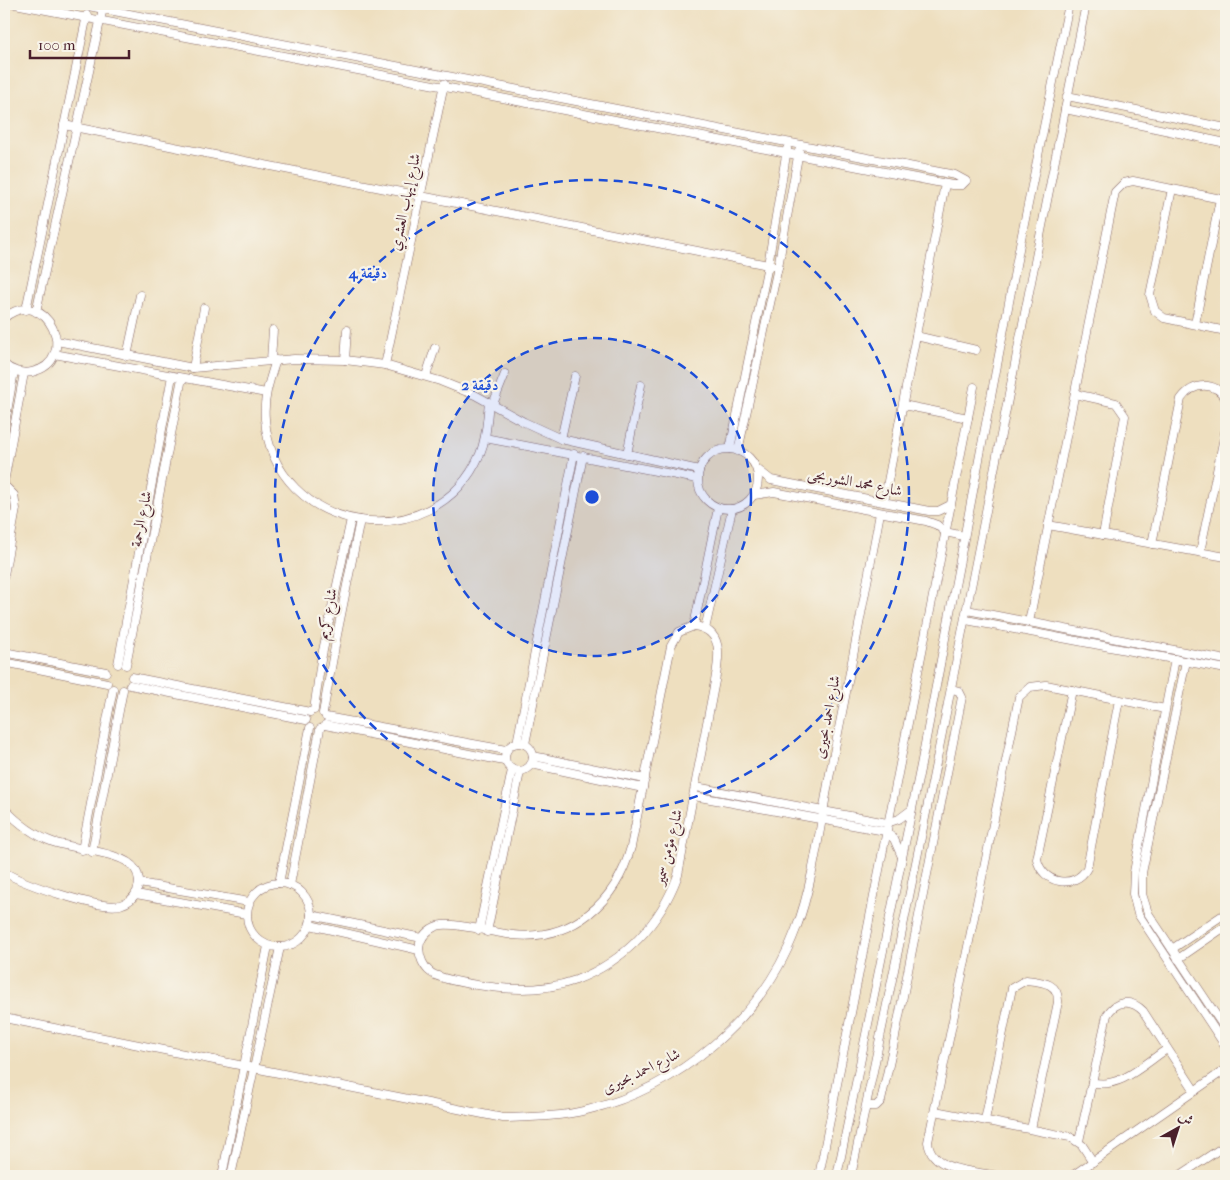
<svg xmlns="http://www.w3.org/2000/svg" width="1230" height="1180" font-family="'IM FELL French Canon',Amiri,serif">
  <style>
    .lines { fill: none; stroke-linecap: round; stroke-linejoin: round }
    .minor-casing { stroke: #83625f; stroke-width: 9 }
    .minor { stroke: #fff; stroke-width: 8 }
    .ring { fill: none; stroke: #1d4ed8; stroke-width: 2.5; stroke-dasharray: 9 6 }
    .labels { text-anchor: middle; dominant-baseline: central; stroke-width: 4.5; stroke-linejoin: round; paint-order: stroke }
    .street-label { font-size: 15px; fill: #4a1f2b; stroke: #f7f3e8 }
    .centre { fill: #1d4ed8; stroke: #f7f3e8; stroke-width: 2.5 }
    .ring-label { font-size: 15px; text-anchor: middle; font-weight: bold; fill: #1d4ed8; stroke: #f7f3e8; stroke-width: 4.5; stroke-linejoin: round; paint-order: stroke }
  </style>
  <rect width="100%" height="100%" fill="#f7f3e8"/>
  <filter id="ink" filterUnits="userSpaceOnUse"><feTurbulence type="fractalNoise" baseFrequency=".02" numOctaves="2"/><feDisplacementMap in="SourceGraphic" scale="10" xChannelSelector="R" yChannelSelector="G"/><feConvolveMatrix kernelMatrix="1 2 1 2 8 2 1 2 1" color-interpolation-filters="sRGB"/></filter>
  <filter id="wash" filterUnits="userSpaceOnUse"><feTurbulence type="fractalNoise" baseFrequency=".0096" numOctaves="4" result="noise"/><feDisplacementMap in="SourceGraphic" scale="20" xChannelSelector="R" yChannelSelector="G"/><feGaussianBlur stdDeviation="1.12" result="paint"/><feColorMatrix in="noise" values="0 0 0 0 0 0 0 0 0 0 0 0 0 0 0 0 0 1.4 0 .05"/><feComposite in="paint" operator="in"/></filter>
  <g filter="url(#wash)">
    <rect width="100%" height="100%" fill="#eedfbf"/>
  </g>
  <g filter="url(#ink)">
    <g class="lines">
      <g class="minor-casing">
        <g id="minor">
          <polyline points="15,4 952,185 962,185 966,181 955,175 78,4"/>
          <polyline points="1067,96 1226,128"/>
          <polyline points="1065,109 1226,143"/>
          <polyline points="64,125 778,267"/>
          <polyline points="1172,189 1150,295 1155,311 1164,318 1226,331"/>
          <polyline points="26,310 87,15"/>
          <polyline points="36,312 103,8"/>
          <path d="M4,318C46,283 82,361 32,372C22,374 11,371 4,364"/>
          <polyline points="1195,324 1220,199"/>
          <polyline points="916,336 976,350"/>
          <polyline points="57,341 193,368 294,359 345,360 385,365 440,381 475,395 524,422 561,439 699,470"/>
          <polyline points="54,354 266,393"/>
          <polyline points="127,356 140,295"/>
          <polyline points="271,360 273,330"/>
          <path d="M276,360C270,379 263,398 265,419C273,535 435,560 480,454C487,437 487,419 489,402"/>
          <polyline points="345,360 347,330"/>
          <polyline points="385,365 444,84"/>
          <polyline points="193,368 204,308"/>
          <polyline points="426,376 435,348"/>
          <polyline points="1075,394 1116,403 1125,416 1103,535"/>
          <polyline points="493,404 505,374"/>
          <polyline points="903,405 968,418"/>
          <polyline points="4,429 14,371"/>
          <polyline points="485,438 697,479"/>
          <polyline points="561,439 575,376"/>
          <circle cx="728" cy="479" r="30"/>
          <polyline points="730,449 768,265 787,149"/>
          <polyline points="738,451 778,267 799,151"/>
          <polyline points="627,454 641,385"/>
          <polyline points="757,469 771,480 929,511 938,511 950,505"/>
          <polyline points="4,482 24,373"/>
          <polyline points="4,485 14,495 16,509 4,575"/>
          <polyline points="754,495 774,492 926,521 937,525 945,532 964,536"/>
          <polyline points="884,502 945,184"/>
          <polyline points="1048,525 1226,557"/>
          <path d="M1152,544L1181,399C1193,382 1215,381 1226,399"/>
          <polyline points="1200,552 1226,428"/>
          <polyline points="967,610 1226,660"/>
          <polyline points="966,620 1226,669"/>
          <polyline points="1029,622 1115,192 1124,183 1133,181 1226,200"/>
          <path d="M694,626C725,630 719,659 715,681L678,875C660,924 625,961 576,980C559,986 539,989 521,989C499,989 454,983 435,975C424,970 417,955 420,943C423,934 432,926 442,925C460,923 493,933 513,935C573,941 616,902 631,847L671,646L679,632Z"/>
          <polyline points="694,626 718,508"/>
          <polyline points="705,629 732,509"/>
          <polyline points="4,652 106,672"/>
          <polyline points="1175,659 1134,872 1133,894 1138,914 1226,1047"/>
          <polyline points="1186,661 1142,873 1142,894 1148,913 1226,1030"/>
          <polyline points="4,662 107,683"/>
          <polyline points="118,664 172,376"/>
          <polyline points="126,665 182,378"/>
          <polyline points="132,677 310,712"/>
          <polyline points="130,685 306,720"/>
          <path d="M1072,690L1037,859C1042,884 1075,890 1087,868L1119,700"/>
          <polyline points="314,710 321,660 351,519"/>
          <polyline points="323,713 337,635 360,520"/>
          <polyline points="326,717 506,750"/>
          <polyline points="325,725 504,761"/>
          <circle cx="519" cy="757" r="14"/>
          <polyline points="517,743 574,454"/>
          <polyline points="525,744 583,456"/>
          <polyline points="533,756 645,779"/>
          <polyline points="531,764 643,788"/>
          <polyline points="696,787 887,823 899,819 911,810"/>
          <polyline points="694,796 885,831 894,839 902,857"/>
          <path d="M4,808C18,823 33,835 53,842C73,849 125,852 135,869C139,875 140,883 137,891C134,898 128,903 120,905C99,910 24,884 4,872"/>
          <polyline points="82,850 113,689"/>
          <polyline points="92,852 123,690"/>
          <circle cx="279" cy="915" r="32"/>
          <polyline points="139,883 249,902"/>
          <polyline points="279,883 310,728"/>
          <polyline points="290,885 320,729"/>
          <polyline points="136,894 246,914"/>
          <polyline points="311,915 422,938"/>
          <polyline points="310,925 419,950"/>
          <polyline points="479,930 512,770"/>
          <polyline points="487,932 520,772"/>
          <polyline points="1172,949 1226,913"/>
          <polyline points="1178,959 1226,926"/>
          <path d="M4,1018L503,1118C531,1117 560,1117 587,1110C679,1088 763,1018 796,929C814,882 821,818 831,768C848,684 864,599 880,513"/>
          <path d="M1092,1082C1120,1090 1145,1063 1167,1049"/>
          <polyline points="867,1106 876,1106 881,1101 893,1047 962,697 959,691 952,689"/>
          <polyline points="935,1111 1070,1137 1082,1145 1093,1162"/>
          <path d="M985,1120L1012,988L1026,980C1041,982 1059,982 1058,1002L1031,1129"/>
          <path d="M1079,1141L1107,1015C1116,1000 1131,999 1143,1011L1195,1091"/>
          <polyline points="222,1176 268,946"/>
          <polyline points="231,1176 280,947"/>
          <polyline points="819,1176 974,387"/>
          <polyline points="837,1176 921,765 1021,239 1069,4"/>
          <path d="M851,1176C934,786 1008,395 1086,4"/>
          <path d="M998,1176C974,1171 932,1172 928,1142L1019,697L1030,687L1046,685L1165,709"/>
          <polyline points="1072,1176 1226,1069"/>
          <polyline points="1179,1176 1226,1145"/>
          <polyline points="1218,1176 1226,1171"/>
        </g>
      </g>
      <use href="#minor" class="minor"/>
    </g>
  </g>
  <circle cx="592" cy="497" r="159" fill="#1d4ed8" fill-opacity=".12"/>
  <g class="ring">
    <circle cx="592" cy="497" r="159"/>
    <circle cx="592" cy="497" r="317"/>
  </g>
  <g class="labels">
    <g class="street-label">
      <text transform="translate(405 202) rotate(-78)">شارع إيهاب العشري</text>
      <text transform="translate(855 482) rotate(11)">شارع محمد الشوربجى</text>
      <text transform="translate(141 519) rotate(-79)">شارع الرحمة</text>
      <text transform="translate(327 614) rotate(-79)">شارع كريم</text>
      <text transform="translate(827 717) rotate(-79)">شارع احمد بحيرى</text>
      <text transform="translate(668 847) rotate(-76)">شارع مؤمن سمير</text>
      <text transform="translate(641 1071) rotate(-26)">شارع احمد بحيرى</text>
    </g>
  </g>
  <circle cx="592" cy="497" r="8" class="centre"/>
  <g class="ring-label">
    <text x="368" y="278">4 دقيقة</text>
    <text x="480" y="390">2 دقيقة</text>
  </g>
  <rect width="1230" height="1180" fill="none" stroke="#f7f3e8" stroke-width="20"/>
  <g transform="translate(1178 1128) rotate(39)" stroke="#f7f3e8" stroke-width="4" paint-order="stroke">
  <path d="M0-4L9 19L0 12L-9 19Z" fill="#4a1f2b"/>
  <text y="-8" font-size="14" font-weight="bold" text-anchor="middle" fill="#4a1f2b">ش</text>
  </g>
  <path d="M30 50v8h99v-8" fill="none" stroke="#4a1f2b" stroke-width="2.5"/>
  <text x="38" y="50" font-size="15" fill="#4a1f2b" stroke="#f7f3e8" stroke-width="4" paint-order="stroke">100 m</text>
</svg>
